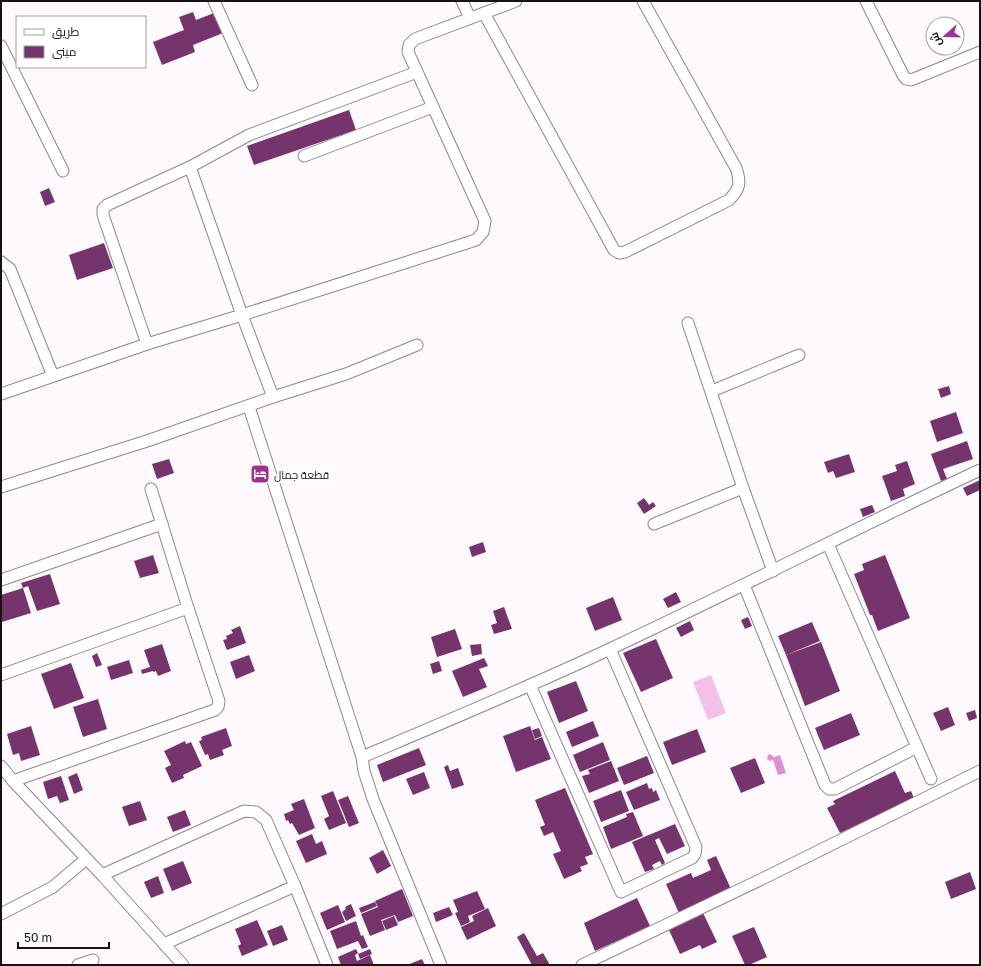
<svg xmlns="http://www.w3.org/2000/svg" width="981" height="966" font-family="'Golos Text',Cairo,sans-serif">
  <style>
    .green { fill: #f1c1e8 }
    .water { fill: #dc92d0 }
    .building { fill: #76346d }
    .lines { fill: none; stroke-linecap: round; stroke-linejoin: round }
    .minor-casing { stroke: #90858e; stroke-width: 13 }
    .minor { stroke: #fff; stroke-width: 11 }
    .labels { text-anchor: middle; dominant-baseline: central; stroke-width: 4; stroke-linejoin: round; paint-order: stroke }
    .poi-label { font-size: 11px; fill: #161215; stroke: #fff; text-anchor: start }
  </style>
  <rect width="100%" height="100%" fill="#fef9fd"/>
  <polygon class="green" points="711,675 726,713 708,720 693,682"/>
  <polygon class="water" points="770,754 774,757 780,755 786,773 778,775 773,760 770,761 767,759 768,755"/>
  <g class="building">
    <polygon points="193,12 196,20 214,13 223,33 193,45 195,52 162,65 153,42 184,30 179,17"/>
    <polygon points="349,110 356,130 254,165 247,146"/>
    <polygon points="49,188 55,202 45,206 40,192"/>
    <polygon points="104,243 113,268 77,280 69,255"/>
    <polygon points="949,386 951,394 941,398 938,389"/>
    <polygon points="956,412 963,433 937,442 930,421"/>
    <polygon points="967,441 973,459 943,469 947,479 941,481 931,454"/>
    <polygon points="849,454 855,472 836,478 833,471 828,473 824,462"/>
    <polygon points="169,459 174,473 157,479 152,464"/>
    <polygon points="907,461 915,484 903,489 905,496 891,501 882,476 897,471 895,465"/>
    <polygon points="980,480 980,490 967,496 963,488"/>
    <polygon points="644,498 649,505 653,502 656,506 644,514 637,503"/>
    <polygon points="872,505 875,512 863,517 860,509"/>
    <polygon points="483,542 486,552 472,557 469,547"/>
    <polygon points="153,555 159,573 140,578 134,561"/>
    <polygon points="885,555 910,618 878,631 872,615 870,615 854,574 864,570 862,564"/>
    <polygon points="50,574 60,604 37,611 28,586 23,588 21,583"/>
    <polygon points="23,588 31,613 2,622 1,618 1,595"/>
    <polygon points="676,592 681,602 668,608 663,599"/>
    <polygon points="613,597 622,620 595,631 586,608"/>
    <polygon points="504,607 512,629 494,634 491,625 497,623 493,611"/>
    <polygon points="748,617 752,626 745,629 741,620"/>
    <polygon points="690,621 694,630 681,637 676,628"/>
    <polygon points="812,622 820,641 786,655 778,636"/>
    <polygon points="240,626 246,643 227,650 223,640 227,639 226,636 233,633 231,630"/>
    <polygon points="455,629 462,649 437,657 431,637"/>
    <polygon points="656,639 673,678 641,692 623,653"/>
    <polygon points="821,642 840,691 805,706 786,655"/>
    <polygon points="162,644 171,671 158,676 156,671 154,672 153,671 142,674 141,670 150,667 144,650"/>
    <polygon points="481,644 482,654 472,656 470,645"/>
    <polygon points="97,653 102,665 96,667 92,656"/>
    <polygon points="249,655 255,671 236,679 230,662"/>
    <polygon points="484,658 488,666 479,669 487,687 463,697 452,671"/>
    <polygon points="129,660 133,673 111,680 107,667"/>
    <polygon points="439,661 442,671 433,674 430,664"/>
    <polygon points="71,663 84,698 54,709 41,674"/>
    <polygon points="576,681 588,711 559,723 547,692"/>
    <polygon points="98,699 107,729 83,737 73,707"/>
    <polygon points="948,707 955,725 941,731 933,713"/>
    <polygon points="975,710 977,718 969,721 966,713"/>
    <polygon points="851,713 860,735 824,750 815,728"/>
    <polygon points="593,721 599,736 572,747 566,732"/>
    <polygon points="31,726 40,755 21,761 19,753 13,755 7,734"/>
    <polygon points="530,726 535,740 542,737 551,759 516,772 503,736"/>
    <polygon points="226,728 232,746 222,750 224,755 210,760 208,754 205,755 199,741 202,740 201,737"/>
    <polygon points="539,728 542,736 535,739 532,730"/>
    <polygon points="697,729 706,752 672,765 663,742"/>
    <polygon points="185,741 186,744 191,742 202,766 183,775 184,778 172,783 165,768 171,765 164,751"/>
    <polygon points="603,742 610,760 580,772 573,755"/>
    <polygon points="419,748 426,765 383,782 377,765"/>
    <polygon points="647,756 654,773 624,785 617,768"/>
    <polygon points="755,758 765,783 741,793 730,768"/>
    <polygon points="611,761 619,781 589,793 582,776 590,774 588,770"/>
    <polygon points="448,765 450,771 458,768 464,785 452,789 444,767"/>
    <polygon points="895,771 905,793 911,791 914,798 840,833 827,808 835,804 833,801"/>
    <polygon points="424,772 430,788 413,795 406,779"/>
    <polygon points="77,773 83,790 74,794 68,777"/>
    <polygon points="61,776 69,800 60,803 57,796 48,799 43,782"/>
    <polygon points="647,783 649,789 652,788 653,792 656,790 660,800 634,810 626,792"/>
    <polygon points="565,788 593,854 585,857 588,864 580,867 582,871 564,879 553,854 561,851 553,832 544,836 540,827 545,825 535,800"/>
    <polygon points="621,790 629,811 601,822 593,801"/>
    <polygon points="333,791 346,823 329,830 324,819 329,816 321,796"/>
    <polygon points="348,796 359,823 349,827 338,800"/>
    <polygon points="304,799 315,828 299,835 292,823 290,824 288,820 286,821 284,814 294,810 291,804"/>
    <polygon points="140,801 147,820 129,826 122,807"/>
    <polygon points="185,810 191,825 173,832 167,817"/>
    <polygon points="633,812 643,836 611,849 603,827 627,817 626,814"/>
    <polygon points="675,824 685,846 667,854 659,838 655,840 665,863 662,865 660,861 652,865 654,869 645,872 632,842"/>
    <polygon points="312,834 316,844 322,841 327,854 306,863 296,841"/>
    <polygon points="383,850 391,866 377,874 369,858"/>
    <polygon points="716,856 731,889 679,913 666,884 691,873 693,878 711,870 707,860"/>
    <polygon points="183,861 192,883 172,891 163,869"/>
    <polygon points="970,872 976,889 951,899 945,882"/>
    <polygon points="158,876 164,893 151,898 144,882"/>
    <polygon points="402,889 413,916 398,922 395,915 381,920 385,930 370,936 361,914 378,907 375,901"/>
    <polygon points="477,891 485,909 468,916 470,922 461,926 455,913 458,912 453,900"/>
    <polygon points="637,898 650,926 595,951 584,923"/>
    <polygon points="375,902 377,906 361,913 359,908"/>
    <polygon points="351,904 356,916 346,921 342,912 346,909 345,907"/>
    <polygon points="338,905 345,922 327,930 320,913"/>
    <polygon points="449,907 453,915 436,922 433,913"/>
    <polygon points="488,908 496,926 467,940 461,927 474,921 472,916"/>
    <polygon points="703,913 717,942 702,949 700,945 680,954 669,930"/>
    <polygon points="394,916 398,925 386,930 382,921"/>
    <polygon points="257,920 268,945 242,956 238,946 241,944 235,929"/>
    <polygon points="356,921 361,936 363,935 368,947 362,949 358,941 337,949 330,931"/>
    <polygon points="282,925 288,940 273,946 267,931"/>
    <polygon points="754,927 767,957 749,965 745,965 732,936"/>
    <polygon points="524,933 537,956 543,953 550,965 532,965 517,937"/>
    <polygon points="356,949 358,953 355,955 357,961 370,955 374,965 341,965 338,957"/>
    <polygon points="370,949 372,954 360,959 358,954"/>
    <polygon points="422,959 425,965 407,965"/>
  </g>
  <g class="lines">
    <g class="minor-casing">
      <g id="minor">
        <polyline points="214,1 252,85"/>
        <polyline points="462,1 470,18"/>
        <polyline points="866,1 903,75 906,79 911,80 980,52"/>
        <path d="M484,13L614,250L619,253L625,252L729,200C740,189 741,182 736,168L643,1"/>
        <polyline points="1,46 63,171"/>
        <polyline points="304,156 433,107"/>
        <polyline points="190,167 249,135 417,72"/>
        <polyline points="1,262 10,269 53,376"/>
        <polyline points="688,323 743,488 773,571"/>
        <polyline points="147,344 103,215 103,209 107,205 190,167 242,315 273,397"/>
        <polyline points="712,391 799,355"/>
        <polyline points="1,394 147,344 242,315 476,240 483,232 485,221 408,52 409,45 415,39 516,1"/>
        <polyline points="249,407 362,757 364,771 373,799 441,965"/>
        <polyline points="1,487 147,441 273,397 346,374 417,345"/>
        <polyline points="654,524 743,488"/>
        <polyline points="828,544 931,779"/>
        <polyline points="1,580 162,524"/>
        <polyline points="744,585 825,785 829,789 835,789 917,747"/>
        <polyline points="1,675 188,608"/>
        <polyline points="530,685 621,892 692,858 695,854 696,847 610,649"/>
        <path d="M362,757C445,722 529,687 610,649C734,591 856,528 980,470"/>
        <polyline points="1,766 13,781 102,875 183,965"/>
        <polyline points="13,781 215,710 218,707 219,701 188,608 151,489"/>
        <polyline points="102,875 244,811 256,812 266,820 295,886 327,965"/>
        <polyline points="1,914 53,887 86,859"/>
        <polyline points="164,944 295,886"/>
        <polyline points="78,965 93,960"/>
        <polyline points="582,965 766,877 980,771"/>
      </g>
    </g>
    <use href="#minor" class="minor"/>
  </g>
  <defs>
    <g id="hotel-square" transform="scale(1)"><rect x="-9" y="-9" width="18" height="18" rx="4" fill="#9e3292" stroke="#fff"/><path d="M-6-4.5h1.5V1H6V5H4.5V3h-9V5H-6ZM-4 0a1.8 1.8 0 1 1 3.6 0ZM.5 0V-2.5h3Q6-2.5 6 0Z" fill="#fff"/></g>
  </defs>
  <g fill-rule="evenodd">
    <use href="#hotel-square" x="260" y="474"/>
  </g>
  <g class="labels">
    <g class="poi-label">
      <text x="274" y="474">قطعة جمال</text>
    </g>
  </g>
  <rect width="981" height="966" fill="none" stroke="#161215" stroke-width="4"/>
  <rect x="16" y="16" width="130" height="52" fill="#ffffff" stroke="#a2a0a1"/>
  <rect x="24" y="29" width="20" height="6" fill="#ffffff" stroke="#a2a0a1"/>
  <text x="52" y="36" font-size="12" fill="#161215">طريق</text>
  <rect x="24" y="46" width="20" height="12" fill="#76346d" stroke="#a2a0a1"/>
  <text x="52" y="56" font-size="12" fill="#161215">مبنى</text>
  <g transform="translate(945 36) rotate(250)"><circle r="19" fill="#ffffff" stroke="#a2a0a1"/>
  <path d="M0-3L7 15L0 10L-7 15Z" fill="#9e3292"/>
  <text y="-6" font-size="11" font-weight="bold" text-anchor="middle" fill="#161215">ش</text>
  </g>
  <path d="M18 942v6h91v-6" fill="none" stroke="#161215" stroke-width="2"/>
  <text x="24" y="942" font-size="12" fill="#161215" stroke="#ffffff" stroke-width="3" paint-order="stroke">50 m</text>
</svg>
